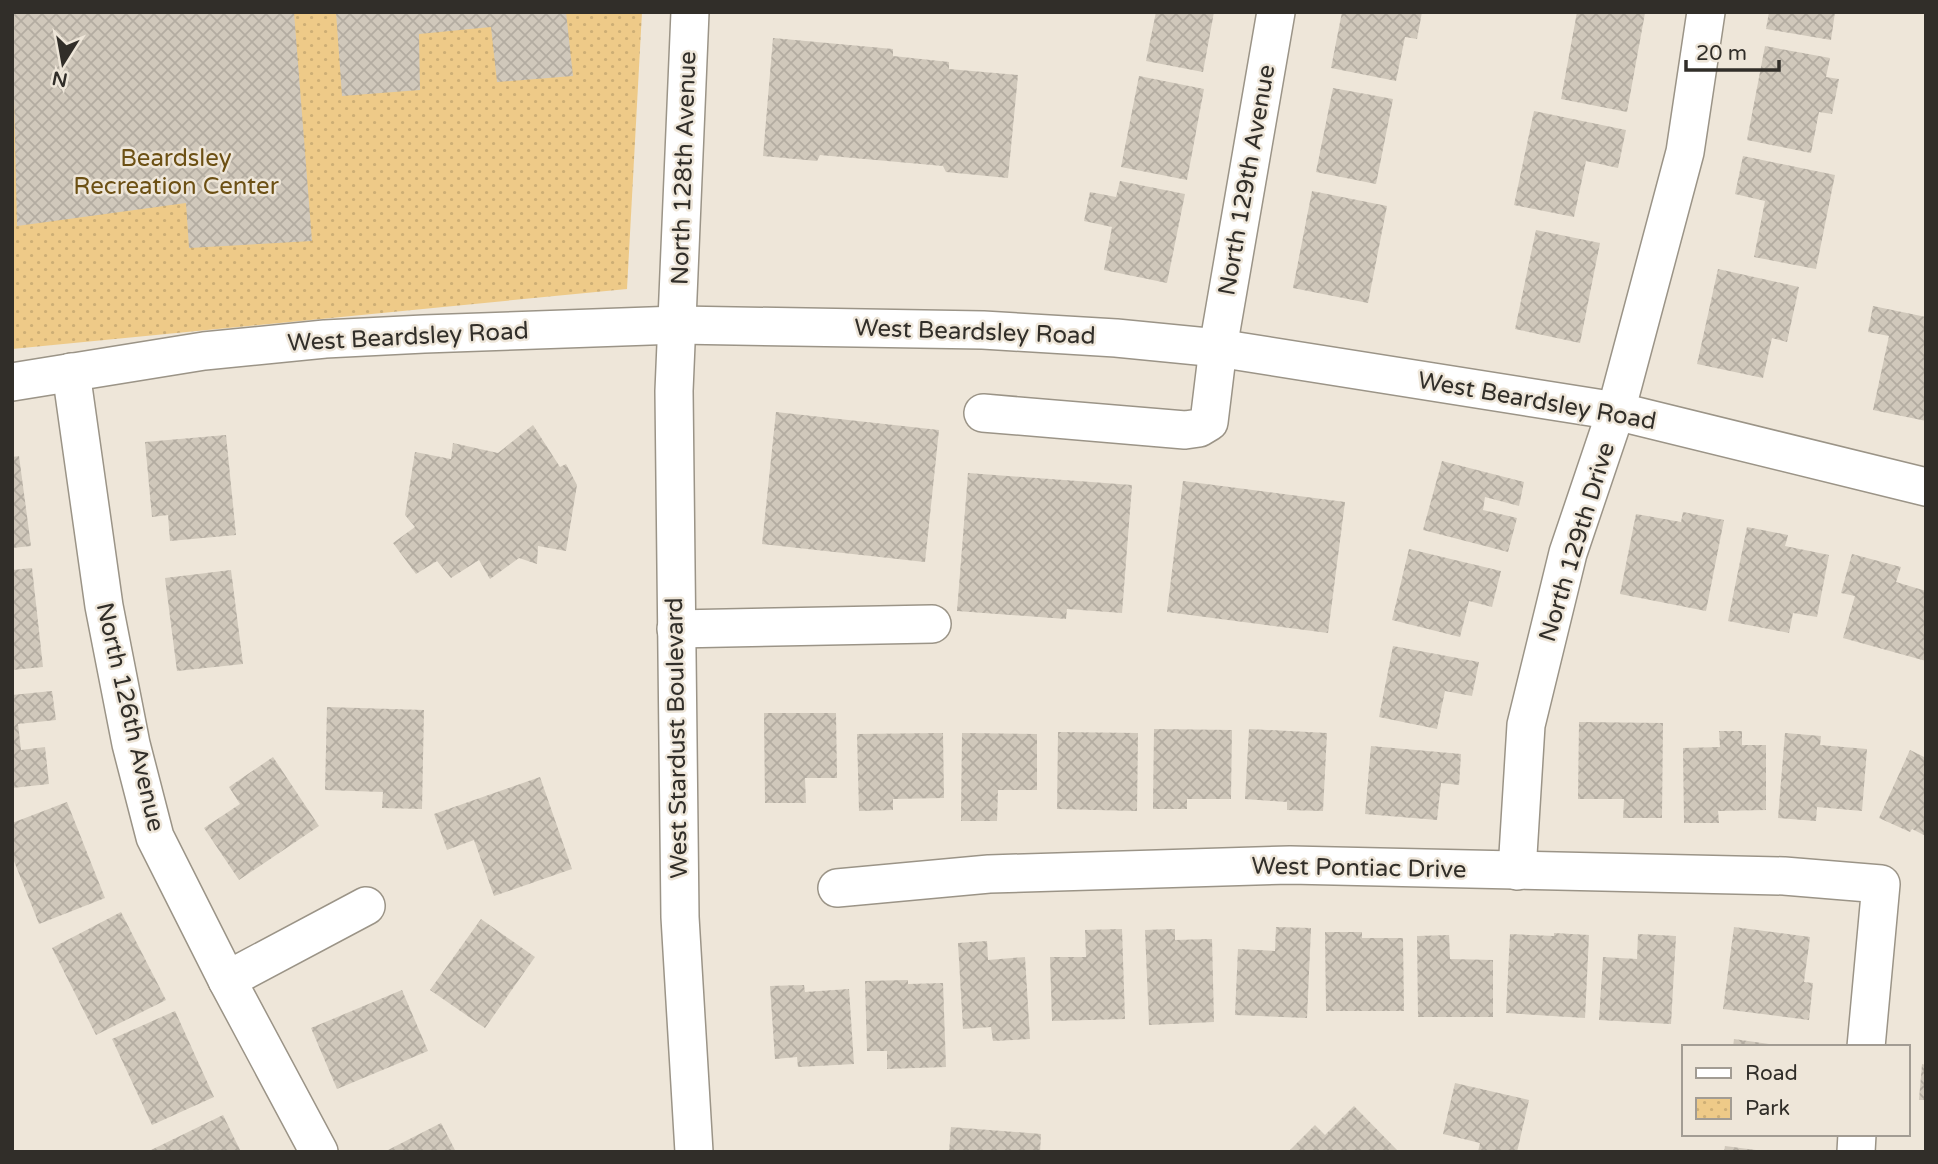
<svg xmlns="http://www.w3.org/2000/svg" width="1938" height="1164" font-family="'Varela Round',sans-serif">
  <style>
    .park { fill: url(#park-dots) }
    .building { fill: url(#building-cross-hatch) }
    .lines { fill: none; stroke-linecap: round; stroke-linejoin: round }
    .minor-casing { stroke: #9b9487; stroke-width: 40 }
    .minor { stroke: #fff; stroke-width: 37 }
    .labels { text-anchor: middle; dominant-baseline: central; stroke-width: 5; stroke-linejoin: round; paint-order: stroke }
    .park-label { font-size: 24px; fill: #6c5014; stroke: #eee6d9 }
    .street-label { font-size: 24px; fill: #312e29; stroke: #eee6d9 }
  </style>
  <defs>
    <pattern id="park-dots" width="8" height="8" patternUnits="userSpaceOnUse" patternTransform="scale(1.75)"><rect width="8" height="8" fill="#eeca88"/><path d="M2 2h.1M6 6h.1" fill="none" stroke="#cdae75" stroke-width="1.8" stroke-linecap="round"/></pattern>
    <pattern id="building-cross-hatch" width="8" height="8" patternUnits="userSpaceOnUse" patternTransform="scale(1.75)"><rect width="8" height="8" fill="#d0c8bb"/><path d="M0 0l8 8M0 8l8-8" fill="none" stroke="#b3aca1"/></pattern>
  </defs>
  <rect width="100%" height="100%" fill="#eee6d9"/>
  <polygon class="park" points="12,12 642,12 627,289 12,349"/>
  <g class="building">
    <polygon points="12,12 294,12 312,241 189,248 186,203 17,226"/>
    <polygon points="336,12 566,12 573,76 497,82 491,27 419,34 420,90 342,96"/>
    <polygon points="1156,12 1214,12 1203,72 1146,61"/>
    <polygon points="1342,12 1422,12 1417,39 1405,37 1396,81 1331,68"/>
    <polygon points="1577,12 1645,13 1627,112 1561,99"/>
    <polygon points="1769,12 1835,12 1831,40 1766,29"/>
    <polygon points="773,38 893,49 893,56 949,62 949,69 1018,75 1008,178 946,172 943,166 820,155 817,161 763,156"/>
    <polygon points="1765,46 1830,58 1826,77 1839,79 1832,114 1819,112 1811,153 1747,140"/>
    <polygon points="1139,76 1204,89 1187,180 1121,167"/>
    <polygon points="1333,88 1393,99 1376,184 1316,172"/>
    <polygon points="1534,111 1626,130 1618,168 1586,161 1574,217 1514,205"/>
    <polygon points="1743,156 1835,175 1816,269 1754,257 1765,201 1735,194"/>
    <polygon points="1120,181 1185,194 1167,283 1104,270 1112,227 1084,221 1090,192 1116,197"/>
    <polygon points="1312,191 1387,206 1368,303 1293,288"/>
    <polygon points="1536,230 1600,243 1580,343 1515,329"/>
    <polygon points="1718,269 1799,287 1787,342 1772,338 1763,378 1697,364"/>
    <polygon points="1873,306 1926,317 1926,421 1873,410 1889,336 1868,332"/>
    <polygon points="776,412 939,430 925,562 762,544"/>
    <polygon points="533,425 560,467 566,464 577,485 566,551 538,546 537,564 519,558 490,579 479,560 451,578 437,561 416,574 393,543 415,527 405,515 415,452 451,459 453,443 498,453"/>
    <polygon points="226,435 236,535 170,541 168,515 152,517 145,442"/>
    <polygon points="19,456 31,546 12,548 12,457"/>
    <polygon points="1442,461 1524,482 1519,506 1485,497 1483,510 1517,518 1508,552 1423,530"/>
    <polygon points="968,473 1132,485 1122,613 1067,609 1066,619 957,611"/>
    <polygon points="1183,481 1345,502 1328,633 1167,612"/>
    <polygon points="1683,512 1724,520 1706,611 1620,594 1636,514 1681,522"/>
    <polygon points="1747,527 1788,535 1785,546 1829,555 1817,617 1793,613 1789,633 1728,621"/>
    <polygon points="1409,549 1501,571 1492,607 1469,601 1460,637 1392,620"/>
    <polygon points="1852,554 1901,567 1896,582 1926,591 1926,661 1843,638 1855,596 1841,593"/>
    <polygon points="32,568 43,667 12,670 12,570"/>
    <polygon points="231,570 243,664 177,671 165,578"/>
    <polygon points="1393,646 1479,662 1472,696 1445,691 1437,729 1379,717"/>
    <polygon points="52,691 56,720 18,724 21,750 45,747 49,784 12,788 12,695"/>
    <polygon points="327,707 424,710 422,809 382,808 383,792 325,790"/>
    <polygon points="764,713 836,713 837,778 805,778 806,803 765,803"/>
    <polygon points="1579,722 1663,723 1662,818 1623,818 1624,799 1578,799"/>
    <polygon points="1154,729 1232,730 1231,799 1187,799 1187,809 1153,809"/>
    <polygon points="1249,729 1327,733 1323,811 1287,810 1287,802 1245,799"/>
    <polygon points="1719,731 1742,731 1742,745 1766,745 1766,810 1718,811 1719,823 1684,823 1683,748 1720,747"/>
    <polygon points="1058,732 1138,733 1137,811 1057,809"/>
    <polygon points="943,733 944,798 893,799 893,810 859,811 857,734"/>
    <polygon points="962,733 1037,734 1037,790 998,790 997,821 961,821"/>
    <polygon points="1785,733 1821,736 1820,745 1867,749 1862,811 1817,807 1816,821 1778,818"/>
    <polygon points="1371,746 1461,754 1459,785 1441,783 1437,820 1365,814"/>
    <polygon points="1910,750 1926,758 1926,836 1912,829 1910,832 1879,818"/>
    <polygon points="273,757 319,826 239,880 204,828 240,804 229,787"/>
    <polygon points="540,777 572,869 494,896 474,840 447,850 434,814"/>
    <polygon points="67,802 105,898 39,924 12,856 12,823"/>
    <polygon points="121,912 166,1000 96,1035 52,948"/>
    <polygon points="481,919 535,957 485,1028 430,990"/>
    <polygon points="1276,927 1311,928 1307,1018 1235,1015 1238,949 1275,951"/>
    <polygon points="1734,927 1810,937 1804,982 1813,983 1809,1020 1723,1009"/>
    <polygon points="1122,929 1125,1019 1052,1021 1050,957 1086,957 1085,930"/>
    <polygon points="1175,929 1175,940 1212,939 1214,1022 1149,1025 1145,930"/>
    <polygon points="1325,932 1362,932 1362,938 1403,938 1404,1011 1326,1011"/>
    <polygon points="1554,933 1589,935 1585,1018 1506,1013 1510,934 1554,936"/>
    <polygon points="1638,934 1676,936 1671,1024 1599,1020 1603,957 1637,959"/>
    <polygon points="1449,935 1450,959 1493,960 1493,1017 1418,1017 1417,936"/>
    <polygon points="987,941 988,960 1025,957 1030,1039 993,1041 991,1027 963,1029 958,943"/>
    <polygon points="908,980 908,984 943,983 946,1067 887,1069 887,1051 867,1051 865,981"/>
    <polygon points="804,985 805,992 849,989 854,1064 798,1067 797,1057 775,1059 770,986"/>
    <polygon points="402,990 428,1051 337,1089 311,1028"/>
    <polygon points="175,1011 214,1097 152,1125 112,1039"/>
    <polygon points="1734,1039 1776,1045 1776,1047 1733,1047"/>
    <polygon points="1922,1064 1926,1065 1926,1100 1919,1100"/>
    <polygon points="1455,1083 1529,1100 1517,1152 1478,1152 1480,1143 1443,1134"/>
    <polygon points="1354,1106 1399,1152 1288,1152 1315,1125 1325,1135"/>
    <polygon points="223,1115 241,1152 147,1152"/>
    <polygon points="441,1123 456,1152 389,1152 388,1150"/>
    <polygon points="951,1127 1041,1134 1040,1152 949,1152"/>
    <polygon points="1725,1146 1756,1150 1755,1152 1724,1152"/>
  </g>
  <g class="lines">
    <g class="minor-casing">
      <g id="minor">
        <polyline points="690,12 674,391 680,917 694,1152"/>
        <polyline points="71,372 104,606 131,744 155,837 227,980 319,1152"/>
        <polyline points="12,382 204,351 325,339 424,334 678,325 983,330 1116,338 1218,348 1616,411 1926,487"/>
        <polyline points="983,413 1185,430 1199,428 1209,422 1218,348 1276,12"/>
        <polyline points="676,629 932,624"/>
        <polyline points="1517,871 1526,725 1568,553 1616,411 1685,152 1706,12"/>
        <polyline points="837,888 989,874 1290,865 1784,876 1881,884 1866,1047"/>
        <polyline points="227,980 366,906"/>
        <polyline points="1856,1152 1857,1134"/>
      </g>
    </g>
    <use href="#minor" class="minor"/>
  </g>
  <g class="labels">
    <g class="park-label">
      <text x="176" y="158">Beardsley<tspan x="176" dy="28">Recreation Center</tspan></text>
    </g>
    <g class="street-label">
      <text transform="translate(684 168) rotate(-88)">North 128th Avenue</text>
      <text transform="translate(1247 180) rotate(-80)">North 129th Avenue</text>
      <text transform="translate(975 332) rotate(2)">West Beardsley Road</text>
      <text transform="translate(408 337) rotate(-3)">West Beardsley Road</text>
      <text transform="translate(1537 401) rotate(10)">West Beardsley Road</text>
      <text transform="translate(1577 542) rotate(-73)">North 129th Drive</text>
      <text transform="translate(130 717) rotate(77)">North 126th Avenue</text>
      <text transform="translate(677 738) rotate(-91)">West Stardust Boulevard</text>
      <text transform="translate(1359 868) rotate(1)">West Pontiac Drive</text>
    </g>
  </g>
  <rect width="1938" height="1164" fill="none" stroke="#312e29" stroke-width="28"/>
  <rect x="1682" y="1045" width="228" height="91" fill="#eee6d9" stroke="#a29c93" stroke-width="2"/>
  <rect x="1696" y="1068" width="35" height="10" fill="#ffffff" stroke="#a29c93" stroke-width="2"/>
  <text x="1745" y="1080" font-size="21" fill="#312e29">Road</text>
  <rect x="1696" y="1098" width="35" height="21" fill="url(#park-dots)" stroke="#a29c93" stroke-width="2"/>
  <text x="1745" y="1115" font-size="21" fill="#312e29">Park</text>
  <g transform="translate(63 63) rotate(191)" stroke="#eee6d9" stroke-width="5" paint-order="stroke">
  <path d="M0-5L12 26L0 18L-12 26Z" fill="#312e29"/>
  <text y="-10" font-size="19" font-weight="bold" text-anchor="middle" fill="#312e29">N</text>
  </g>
  <path d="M1686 60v10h93v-10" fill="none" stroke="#312e29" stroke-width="3.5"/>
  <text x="1696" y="60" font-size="21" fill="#312e29" stroke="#eee6d9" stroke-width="5" paint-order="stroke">20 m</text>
</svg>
